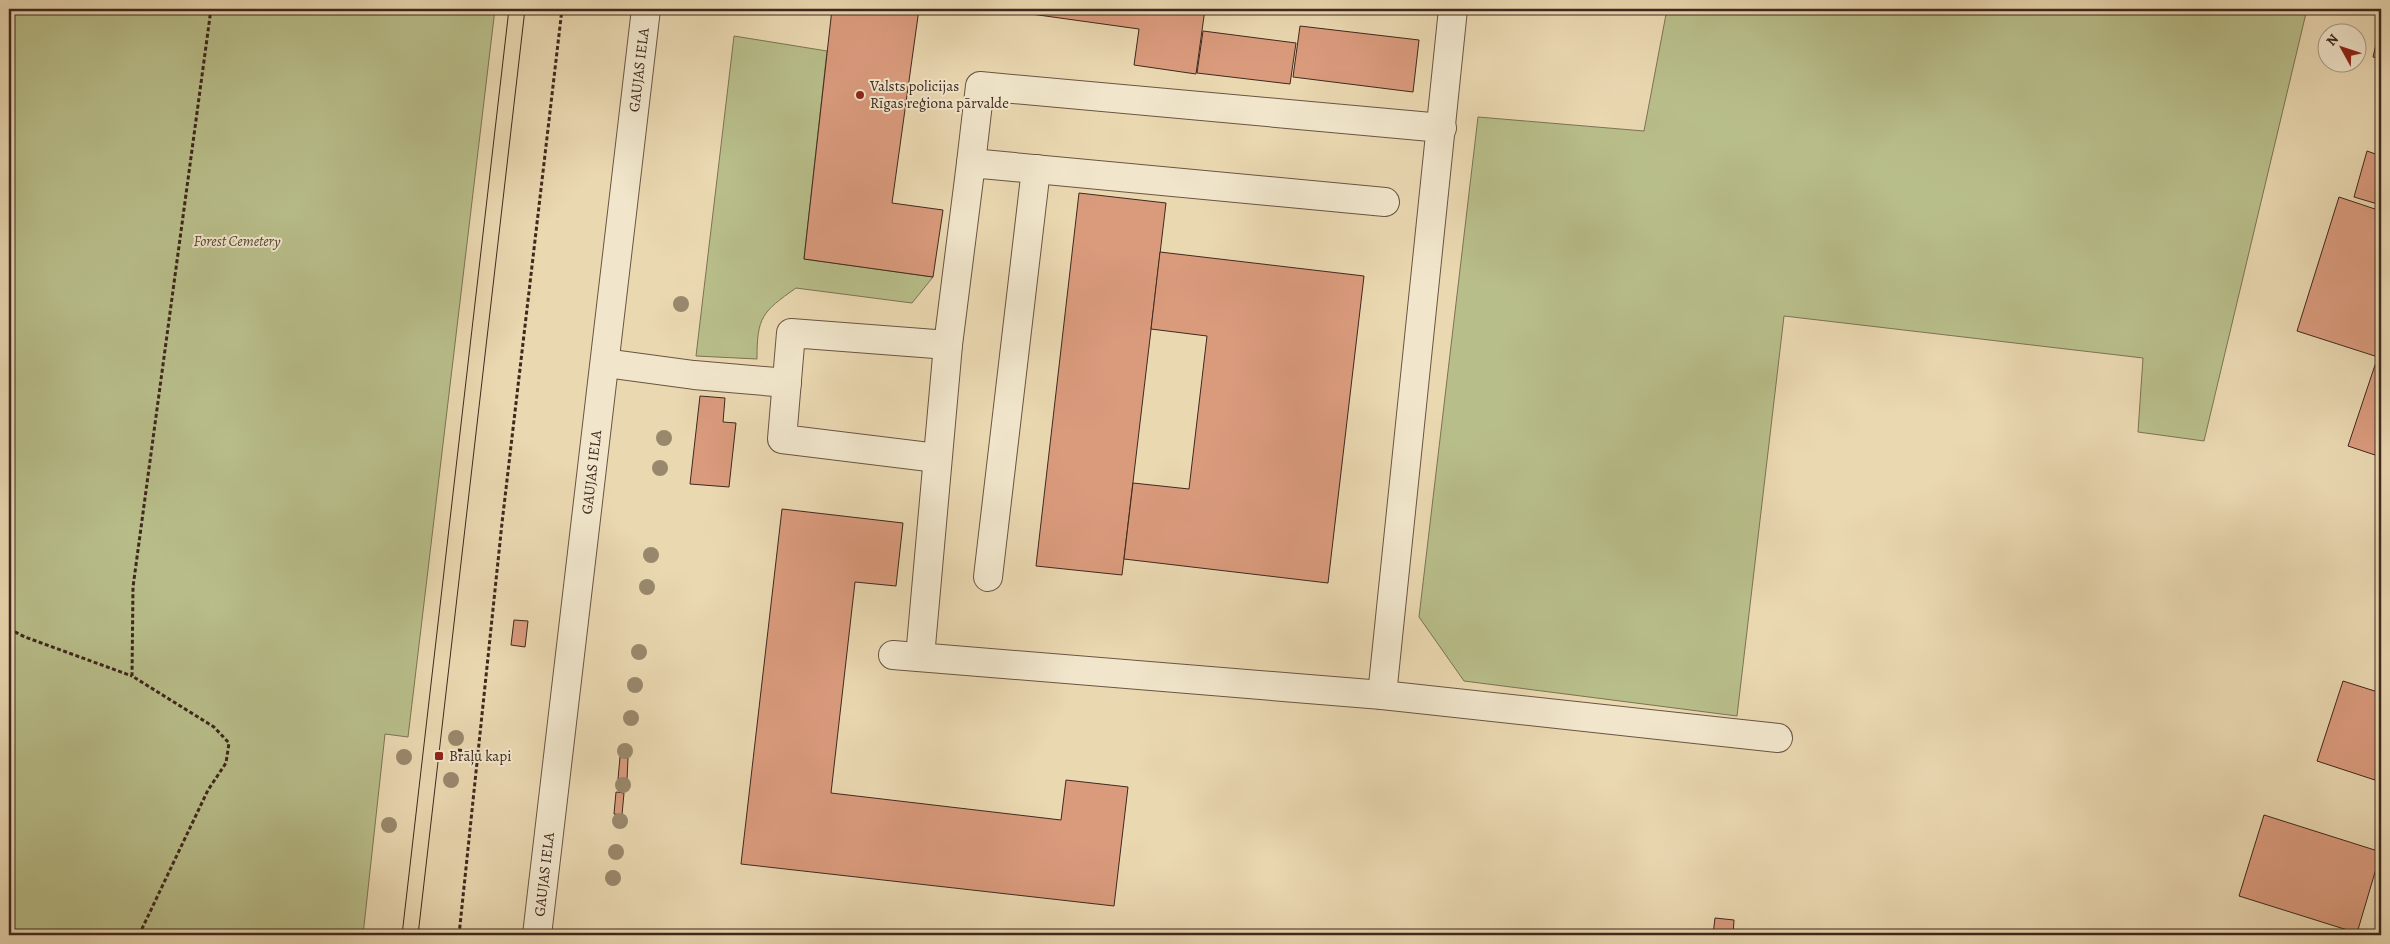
<svg xmlns="http://www.w3.org/2000/svg" width="2390" height="944" font-family="Alegreya,serif">
  <style>
    .green { fill: #b8be8a; stroke: #7c7354 }
    .building { fill: #da9b7d; stroke: #3f281e }
    .lines { fill: none; stroke-linecap: round; stroke-linejoin: round }
    .minor-casing { stroke: #6a5443; stroke-width: 30 }
    .path { stroke: #3f281e; stroke-width: 3; stroke-dasharray: 4 2.5; stroke-linecap: butt }
    .minor { stroke: #f1e6cc; stroke-width: 28 }
    .tram { stroke: #3f281e; stroke-width: 1 }
    .tree { fill: #99886c }
    .poi-dot { fill: #8f2418; stroke: #f1e6cc; stroke-width: 2 }
    .labels { text-anchor: middle; dominant-baseline: central; stroke-width: 4; stroke-linejoin: round; paint-order: stroke }
    .street-label { font-size: 15px; fill: #3f281e; stroke: #f1e6cc }
    .poi-label { font-size: 15px; fill: #3f281e; stroke: #f1e6cc; text-anchor: start }
    .park-label { font-size: 15px; font-style: italic; fill: #574634; stroke: #f1e6cc }
  </style>
  <rect width="100%" height="100%" fill="#ead8b1"/>
  <filter id="stains"><feTurbulence type="fractalNoise" baseFrequency=".004" numOctaves="4"/><feColorMatrix values="0 0 0 0 .2 0 0 0 0 .09 0 0 0 0 .02 0 0 0 .5 -.17"/></filter>
  <radialGradient id="worn" r=".72"><stop offset=".6" stop-color="#630" stop-opacity="0"/><stop offset="1" stop-color="#630" stop-opacity=".3"/></radialGradient>
  <g class="green">
    <polygon points="9,9 495,9 408,737 385,734 363,935 9,935"/>
    <polygon points="1667,9 2307,9 2204,441 2138,432 2143,358 1784,316 1737,716 1464,681 1419,617 1478,117 1644,131"/>
    <path d="M734,36L827,51L804,259L933,277L912,303L796,288C762,312 757,317 757,359L696,356Z"/>
  </g>
  <g class="building">
    <polygon points="832,9 919,9 892,203 943,210 933,277 804,259"/>
    <polygon points="995,9 1205,9 1196,74 1134,65 1139,29"/>
    <polygon points="2381,23 2381,59 2373,57"/>
    <polygon points="1300,26 1419,40 1413,92 1293,77"/>
    <polygon points="1203,31 1296,43 1290,84 1197,73"/>
    <polygon points="2367,151 2381,156 2381,205 2354,197"/>
    <polygon points="1079,193 1166,203 1122,575 1036,566"/>
    <polygon points="2339,197 2381,211 2381,346 2378,357 2297,331"/>
    <polygon points="1160,252 1364,276 1328,583 1124,559 1133,483 1189,489 1207,336 1151,329"/>
    <polygon points="2381,347 2381,457 2348,446"/>
    <polygon points="700,396 725,398 723,422 736,423 729,487 690,484"/>
    <polygon points="782,509 903,523 896,586 855,582 831,793 1061,820 1066,780 1128,787 1114,906 741,864"/>
    <polygon points="514,620 528,621 525,647 511,645"/>
    <polygon points="2343,681 2381,693 2381,782 2317,761"/>
    <polygon points="620,757 628,758 627,780 618,779"/>
    <polygon points="616,792 624,793 622,815 614,814"/>
    <polygon points="2264,815 2381,852 2357,933 2239,896"/>
    <polygon points="1715,918 1734,920 1733,935 1713,935"/>
  </g>
  <g class="lines">
    <g class="minor-casing">
      <g id="minor">
        <polyline points="971,163 980,86 1442,128"/>
        <polyline points="605,363 694,375 787,383"/>
        <polyline points="937,458 782,439 791,333 948,345 971,163 1385,202"/>
        <polyline points="988,577 1036,169"/>
        <polyline points="893,655 1382,695 1778,738"/>
        <polyline points="920,657 948,345"/>
        <polyline points="1382,695 1453,9"/>
        <path id="s1" d="M537,935L646,9"/>
      </g>
    </g>
    <g class="path">
      <polyline points="9,629 25,637 132,676"/>
      <polyline points="458,750 478,752"/>
      <polyline points="139,935 208,790 226,763 229,743 214,727 132,676 133,587 211,9"/>
      <polyline points="459,935 502,523 562,9"/>
    </g>
    <use href="#minor" class="minor"/>
    <g class="tram">
      <polyline points="402,935 509,9"/>
      <polyline points="418,935 525,9"/>
    </g>
  </g>
  <g class="tree">
    <circle cx="681" cy="304" r="8"/>
    <circle cx="664" cy="438" r="8"/>
    <circle cx="660" cy="468" r="8"/>
    <circle cx="651" cy="555" r="8"/>
    <circle cx="647" cy="587" r="8"/>
    <circle cx="639" cy="652" r="8"/>
    <circle cx="635" cy="685" r="8"/>
    <circle cx="631" cy="718" r="8"/>
    <circle cx="456" cy="738" r="8"/>
    <circle cx="625" cy="751" r="8"/>
    <circle cx="404" cy="757" r="8"/>
    <circle cx="451" cy="780" r="8"/>
    <circle cx="623" cy="785" r="8"/>
    <circle cx="620" cy="821" r="8"/>
    <circle cx="389" cy="825" r="8"/>
    <circle cx="616" cy="852" r="8"/>
    <circle cx="613" cy="878" r="8"/>
  </g>
  <g class="poi-dot">
    <circle cx="860" cy="95" r="5"/>
    <rect x="434" y="751" width="10" height="10" rx="2.5"/>
  </g>
  <g class="labels">
    <g class="street-label">
      <text stroke="none"><textPath href="#s1" startOffset="871">GAUJAS IELA</textPath></text>
      <text stroke="none"><textPath href="#s1" startOffset="466">GAUJAS IELA</textPath></text>
      <text stroke="none"><textPath href="#s1" startOffset="61">GAUJAS IELA</textPath></text>
    </g>
    <g class="poi-label">
      <text x="870" y="86">Valsts policijas<tspan x="870" dy="17">Rīgas reģiona pārvalde</tspan></text>
      <text x="449" y="756">Brāļu kapi</text>
    </g>
    <g class="park-label">
      <text x="237" y="241">Forest Cemetery</text>
    </g>
  </g>
  <rect width="2390" height="944" fill="none" stroke="#ead8b1" stroke-width="30"/>
  <rect x="10" y="10" width="2370" height="924" fill="none" stroke="#3f281e" stroke-width="2.5"/>
  <rect x="15" y="15" width="2360" height="914" fill="none" stroke="#3f281e"/>
  <g transform="translate(2342 48) rotate(310)"><circle r="24" fill="#f1e6cc" stroke="#aa9a86"/>
  <path d="M0-4L9 19L0 12L-9 19Z" fill="#8f2418"/>
  <text y="-8" font-size="14" font-weight="bold" text-anchor="middle" fill="#3f281e">N</text>
  </g>
  <rect width="100%" height="100%" filter="url(#stains)"/>
  <rect width="100%" height="100%" fill="url(#worn)"/>
</svg>
